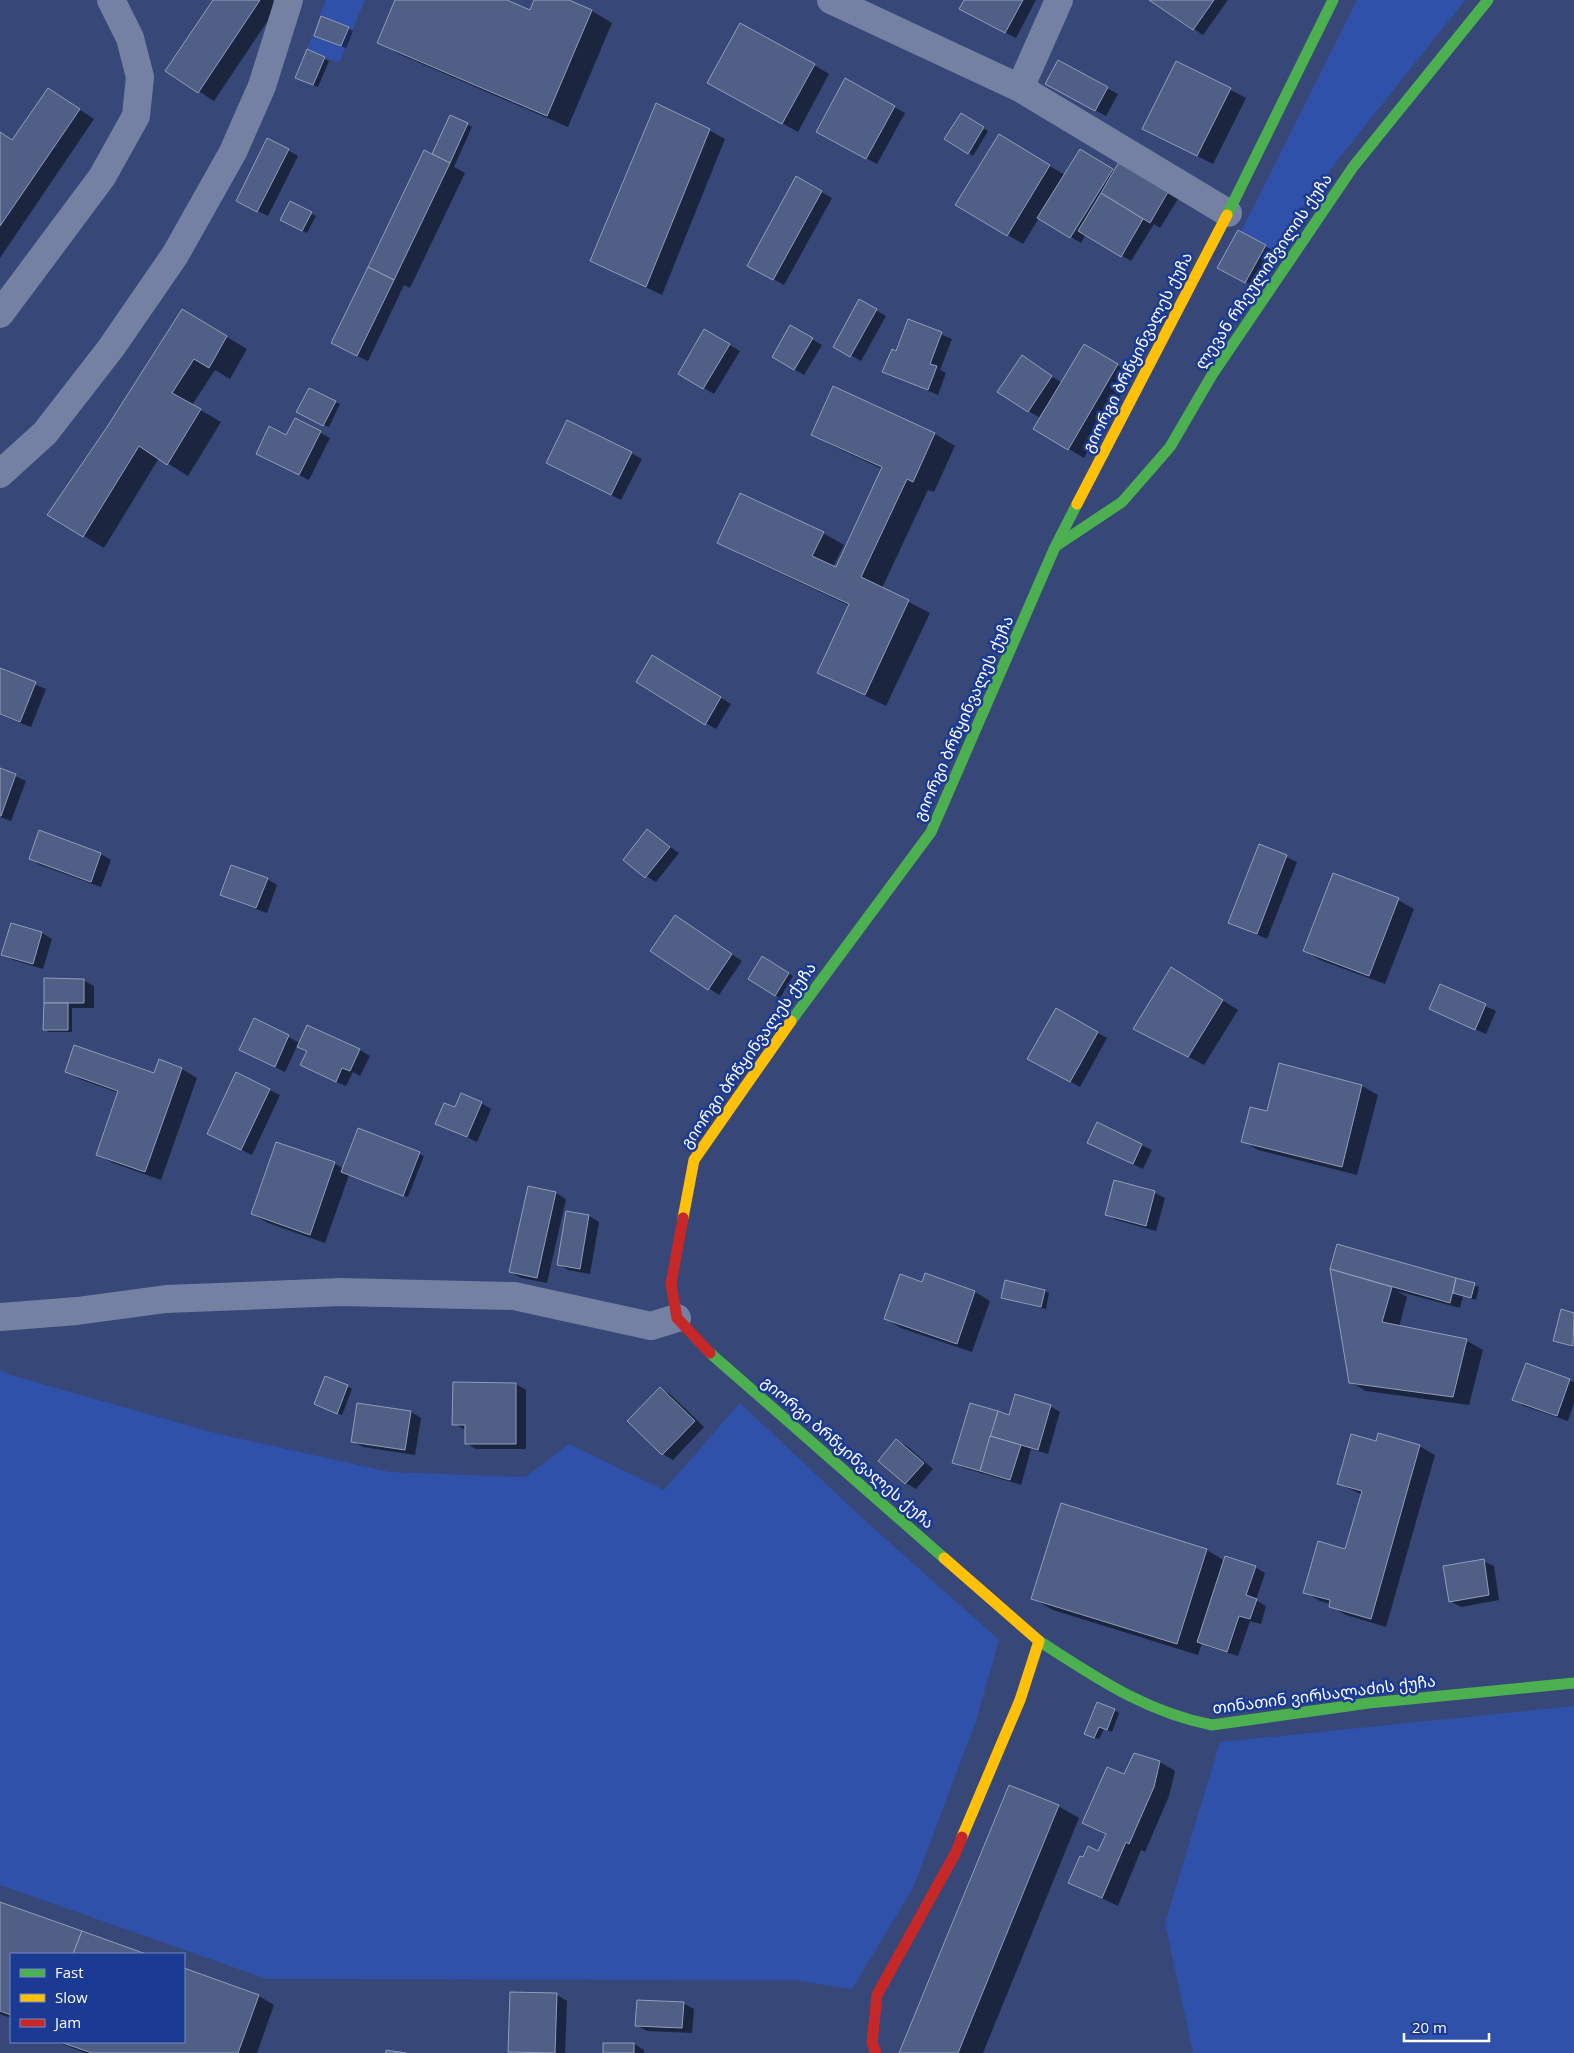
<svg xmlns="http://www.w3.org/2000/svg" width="1574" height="2053" font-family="'Open Sans','Noto Sans Georgian',sans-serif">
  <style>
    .green { fill: #2f51aa }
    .shadow { fill: #0007 }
    .building { fill: #505f86; stroke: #939db9 }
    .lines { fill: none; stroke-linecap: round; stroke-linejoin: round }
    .street { stroke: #7481a3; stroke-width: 28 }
    .fast { stroke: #4caf50; stroke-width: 11 }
    .slow { stroke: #ffc107; stroke-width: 11 }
    .jam { stroke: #c62828; stroke-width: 11 }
    .labels { text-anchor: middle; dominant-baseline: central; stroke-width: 5; stroke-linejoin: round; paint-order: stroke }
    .street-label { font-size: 16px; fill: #fff; stroke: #1a3a94 }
  </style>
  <rect width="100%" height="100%" fill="#364778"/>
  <g class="green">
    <polygon points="326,0 365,0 339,63 307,49"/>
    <polygon points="1357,0 1465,0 1340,157 1268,255 1238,238"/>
    <polygon points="0,1370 14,1376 215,1433 390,1472 525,1477 569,1444 664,1490 740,1403 871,1526 999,1640 976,1721 913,1888 852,1989 793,1980 267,1979 0,1885"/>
    <polygon points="1574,1706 1574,2053 1193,2053 1165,1923 1220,1742"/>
  </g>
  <g class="shadow">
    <polygon points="215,0 272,0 279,4 214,101 167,71"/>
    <polygon points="397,0 503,0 530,12 536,0 566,0 592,11 612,23 568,127 399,54 379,42"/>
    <polygon points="965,0 1036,0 1016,38 971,14"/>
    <polygon points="1152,0 1228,0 1203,35"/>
    <polygon points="348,28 353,31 346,48 320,38"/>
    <polygon points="308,51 329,61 318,87 302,80"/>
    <polygon points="1058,62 1118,94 1106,116 1057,90"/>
    <polygon points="1177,62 1246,98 1213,164 1160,137"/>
    <polygon points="814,65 829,74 798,132 724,91"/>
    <polygon points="846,80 905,113 877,164 817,132"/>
    <polygon points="64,99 94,119 0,258 0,133 13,141"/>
    <polygon points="962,115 988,131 973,156 946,139"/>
    <polygon points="451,116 472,127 454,167 465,173 410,288 404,285 368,361 343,349"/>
    <polygon points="709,130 725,139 662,295 592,261"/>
    <polygon points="999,136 1065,175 1091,157 1115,172 1120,164 1178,199 1160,228 1154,224 1131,261 1086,234 1081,243 1039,218 1023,244 957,205"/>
    <polygon points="288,150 298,156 268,216 247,206"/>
    <polygon points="797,178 832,198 784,285 749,265"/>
    <polygon points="290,203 316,216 307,233 287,222"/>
    <polygon points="1239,232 1276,252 1256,288 1219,267"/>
    <polygon points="859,301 886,316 861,361 834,346"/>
    <polygon points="182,310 247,349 230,379 215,370 192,405 221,422 188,476 159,458 104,548 49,515 108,428"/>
    <polygon points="909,321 952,339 940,370 946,373 938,395 884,372 897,352"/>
    <polygon points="791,327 822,345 804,375 773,357"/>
    <polygon points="705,331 740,351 714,394 680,374"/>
    <polygon points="1084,346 1133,374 1084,458 1035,429 1049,406 1047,405 1039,417 1028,411 1032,363 1062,383"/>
    <polygon points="834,388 935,434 955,446 934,492 928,490 882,588 930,613 886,706 819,673 850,606 739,554 719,542 823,533 844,545 833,567 836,569 882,469 833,446 812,434"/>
    <polygon points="335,402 340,404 329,427 303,415"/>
    <polygon points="295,419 330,438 309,480 267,459 286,437"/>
    <polygon points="631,453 642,459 621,500 558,468"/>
    <polygon points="653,657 731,704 716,729 637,682"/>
    <polygon points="0,670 46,689 31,727 0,715"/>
    <polygon points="0,769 26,781 11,821 0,817"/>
    <polygon points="40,831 101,854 111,860 101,887 40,865 30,859"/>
    <polygon points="647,831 679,853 656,882 646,876"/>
    <polygon points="1260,845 1297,862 1267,939 1230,922"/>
    <polygon points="267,879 277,885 267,913 232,900 222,894"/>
    <polygon points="1398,900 1414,909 1385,984 1320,960 1305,951"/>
    <polygon points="685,923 742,961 719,995 652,951"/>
    <polygon points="42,933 52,939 43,969 13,960 3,954"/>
    <polygon points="762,957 793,976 780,998 749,979"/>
    <polygon points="1187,978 1238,1010 1204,1065 1150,1037"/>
    <polygon points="83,980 94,986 94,1008 72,1008 72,1032 49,1032 45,1029"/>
    <polygon points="1441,986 1496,1011 1486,1034 1441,1014"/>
    <polygon points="1056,1010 1107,1038 1080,1087 1029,1058"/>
    <polygon points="255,1020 300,1043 360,1050 370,1056 360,1076 353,1072 346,1086 312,1071 308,1052 297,1046 285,1072 240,1050"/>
    <polygon points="160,1061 182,1069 197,1078 161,1180 113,1163 97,1154 119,1093 82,1080 66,1071 155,1075"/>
    <polygon points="1280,1065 1362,1086 1378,1095 1357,1175 1258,1150 1243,1141 1268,1113"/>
    <polygon points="236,1074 280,1095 252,1155 219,1139"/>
    <polygon points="481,1103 491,1109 477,1142 437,1123 456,1109"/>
    <polygon points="1098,1124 1152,1150 1143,1169 1099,1148"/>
    <polygon points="358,1129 424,1156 408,1197 349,1175 325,1243 268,1223 252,1214 334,1163 344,1169"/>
    <polygon points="1115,1182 1155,1193 1165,1198 1156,1231 1116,1220 1106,1214"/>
    <polygon points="529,1188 556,1193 566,1199 547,1283 521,1278 511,1272"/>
    <polygon points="589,1216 599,1222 590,1274 568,1270 558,1264"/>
    <polygon points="1338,1246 1479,1287 1476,1300 1463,1296 1460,1308 1397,1291 1407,1297 1399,1327 1467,1341 1483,1350 1469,1405 1366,1391 1350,1382 1331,1269"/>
    <polygon points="1045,1291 1049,1293 1046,1309 1002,1298"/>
    <polygon points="975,1292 990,1301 972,1352 901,1328 886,1319"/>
    <polygon points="1562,1311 1574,1314 1574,1347 1554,1340"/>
    <polygon points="1526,1365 1574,1382 1574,1403 1568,1421 1524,1406 1514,1400"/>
    <polygon points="516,1384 526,1390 526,1449 476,1449 466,1443 466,1430 454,1424"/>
    <polygon points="347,1386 352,1389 342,1415 315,1404"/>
    <polygon points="660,1388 670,1394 704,1427 673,1460 663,1454 629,1421"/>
    <polygon points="1050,1406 1060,1412 1048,1454 1031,1449 1021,1485 964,1468 954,1462 1010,1416"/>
    <polygon points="411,1412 421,1418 415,1455 363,1447 352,1441"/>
    <polygon points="896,1441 907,1446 933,1469 916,1489 906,1483 879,1461"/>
    <polygon points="1377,1442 1419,1446 1435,1455 1386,1627 1346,1615 1330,1606 1331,1604 1320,1601 1305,1592 1346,1550 1362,1495 1338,1483"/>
    <polygon points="1207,1550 1225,1561 1255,1567 1265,1573 1256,1600 1266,1606 1261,1624 1250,1621 1238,1656 1209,1647 1202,1643 1198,1655 1053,1610 1032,1598"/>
    <polygon points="1483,1561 1494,1566 1499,1600 1461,1607 1450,1601"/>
    <polygon points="1114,1710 1119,1713 1112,1732 1104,1729 1099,1739 1090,1736"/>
    <polygon points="1134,1754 1160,1762 1175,1771 1169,1796 1145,1852 1141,1850 1118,1906 1070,1883 1099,1853 1106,1835 1084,1823 1125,1776"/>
    <polygon points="1058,1806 1079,1818 983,2053 901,2053"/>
    <polygon points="0,1903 142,1954 11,1954 11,2018 0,2014"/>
    <polygon points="184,1969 259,1996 274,2005 257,2053 85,2053 57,2042 184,2042"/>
    <polygon points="557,1995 567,2001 565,2053 513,2053 510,2051"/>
    <polygon points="683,2003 694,2009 692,2033 647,2031 636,2025"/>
    <polygon points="634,2044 644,2050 644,2053 604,2053"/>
  </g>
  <g class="building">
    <polygon points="213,0 260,0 198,93 165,71"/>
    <polygon points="395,0 507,0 530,10 534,0 569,0 592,10 547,116 377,43"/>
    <polygon points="964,0 1023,0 1005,33 959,9"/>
    <polygon points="1149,0 1214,0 1193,30"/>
    <polygon points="321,16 349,27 341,46 314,36"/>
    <polygon points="740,23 815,64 782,124 707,83"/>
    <polygon points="307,49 325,57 313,85 295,78"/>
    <polygon points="1058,60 1108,87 1095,111 1045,84"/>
    <polygon points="1176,61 1231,88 1197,156 1142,129"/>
    <polygon points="845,78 895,106 866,159 816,132"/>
    <polygon points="48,88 80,109 0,226 0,132 12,140"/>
    <polygon points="656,103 710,129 646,287 590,261"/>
    <polygon points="961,113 984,127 968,154 944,139"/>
    <polygon points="450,115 468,123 450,163 432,154"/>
    <polygon points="999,134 1050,165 1007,236 955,205"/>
    <polygon points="267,138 289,149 257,212 236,201"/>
    <polygon points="1080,149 1113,169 1070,238 1037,218"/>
    <polygon points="424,150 450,163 394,280 368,267"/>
    <polygon points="1119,162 1168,192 1150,223 1101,193"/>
    <polygon points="796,176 822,191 773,280 747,266"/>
    <polygon points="1101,193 1143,219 1121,257 1078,231"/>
    <polygon points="290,201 312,212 302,231 280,220"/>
    <polygon points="1238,230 1266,245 1245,283 1217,268"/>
    <polygon points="368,267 394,280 357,356 331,343"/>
    <polygon points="859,299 877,309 850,357 833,347"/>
    <polygon points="182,309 227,336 209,368 194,359 172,393 201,409 167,465 139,446 83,537 47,515 107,427"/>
    <polygon points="908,319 942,332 930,364 937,366 928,390 882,372 892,349 896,351"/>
    <polygon points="790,325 813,338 794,370 772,357"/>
    <polygon points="704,329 730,344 703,389 678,374"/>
    <polygon points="1084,344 1118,364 1068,450 1033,429"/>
    <polygon points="1022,355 1052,376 1028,412 997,392"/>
    <polygon points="833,386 935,433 913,482 907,479 861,577 909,600 865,695 817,673 849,604 717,543 740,493 824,532 812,556 836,567 882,467 811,435"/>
    <polygon points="309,388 336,401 323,426 296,412"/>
    <polygon points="295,418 321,431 299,475 256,454 269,426 286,435"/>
    <polygon points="567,420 632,452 611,495 546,463"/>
    <polygon points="652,655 721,697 705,725 636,682"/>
    <polygon points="0,668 36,682 20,722 0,714"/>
    <polygon points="0,768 16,774 1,816 0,816"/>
    <polygon points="647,829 670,847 645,878 623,860"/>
    <polygon points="39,830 101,853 91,882 29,859"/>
    <polygon points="1259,844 1287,855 1257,934 1228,923"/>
    <polygon points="231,865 268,878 256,908 220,895"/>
    <polygon points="1333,873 1399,898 1369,976 1303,951"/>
    <polygon points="675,915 732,954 708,990 650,951"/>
    <polygon points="11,923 42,932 33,964 1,955"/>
    <polygon points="762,956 789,973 775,996 748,979"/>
    <polygon points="1171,967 1223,1000 1188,1057 1133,1029"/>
    <polygon points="44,978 84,979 84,1003 44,1003"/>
    <polygon points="1440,984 1486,1004 1475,1030 1429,1009"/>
    <polygon points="44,1003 68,1003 68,1030 43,1030"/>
    <polygon points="1056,1008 1098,1032 1070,1082 1027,1059"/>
    <polygon points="254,1018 289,1035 275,1067 239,1050"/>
    <polygon points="307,1025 360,1049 350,1071 342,1068 336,1082 300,1065 307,1051 297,1047"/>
    <polygon points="74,1045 154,1073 159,1059 182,1068 145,1172 96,1155 118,1091 65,1072"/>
    <polygon points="1279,1063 1362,1085 1342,1167 1241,1142 1250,1107 1267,1111"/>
    <polygon points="236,1072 270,1089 241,1150 207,1134"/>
    <polygon points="461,1093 482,1102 467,1137 435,1124 444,1103 455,1107"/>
    <polygon points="1097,1122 1142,1144 1133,1164 1087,1143"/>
    <polygon points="358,1128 420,1152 403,1196 341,1172"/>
    <polygon points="276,1142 335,1162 310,1235 251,1214"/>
    <polygon points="1114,1180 1155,1191 1146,1226 1105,1215"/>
    <polygon points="528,1186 556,1192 537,1278 509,1272"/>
    <polygon points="566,1211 589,1215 580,1269 557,1265"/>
    <polygon points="1337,1244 1456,1278 1450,1303 1330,1269"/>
    <polygon points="1330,1269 1392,1287 1382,1322 1467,1339 1453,1397 1349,1383"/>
    <polygon points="925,1273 975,1291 957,1344 884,1319 900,1274 922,1282"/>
    <polygon points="1456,1278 1475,1283 1471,1298 1453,1293"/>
    <polygon points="1005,1280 1045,1290 1041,1307 1001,1298"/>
    <polygon points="1561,1309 1574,1313 1573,1346 1553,1341"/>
    <polygon points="1526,1363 1570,1379 1557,1416 1512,1400"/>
    <polygon points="325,1376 348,1385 337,1414 314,1404"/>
    <polygon points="453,1382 516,1383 516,1444 465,1444 465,1425 452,1425"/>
    <polygon points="660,1387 695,1421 662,1455 627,1421"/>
    <polygon points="1015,1394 1051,1405 1038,1450 990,1436 998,1411 1009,1415"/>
    <polygon points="357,1403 411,1411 405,1450 351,1442"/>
    <polygon points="970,1403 998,1411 980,1471 952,1463"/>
    <polygon points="1378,1433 1420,1445 1371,1619 1329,1607 1330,1600 1303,1593 1318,1541 1345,1549 1362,1491 1337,1484 1351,1434 1376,1441"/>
    <polygon points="990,1436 1021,1445 1010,1480 980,1471"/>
    <polygon points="896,1439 924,1463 905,1484 878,1461"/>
    <polygon points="1061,1503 1207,1549 1177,1644 1031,1599"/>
    <polygon points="1225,1556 1256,1566 1246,1595 1257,1599 1250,1619 1239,1616 1227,1652 1197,1642"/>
    <polygon points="1484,1559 1489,1595 1449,1602 1443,1566"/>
    <polygon points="1097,1702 1115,1709 1107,1730 1099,1727 1094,1738 1084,1734"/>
    <polygon points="1134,1753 1160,1761 1154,1787 1129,1844 1126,1842 1102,1898 1068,1883 1080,1856 1083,1857 1088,1846 1098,1851 1106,1834 1082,1823 1107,1767 1124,1774"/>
    <polygon points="1009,1785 1059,1805 958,2053 899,2053"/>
    <polygon points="0,1902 82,1931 73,1954 11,1954 11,2015 0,2011"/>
    <polygon points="82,1931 146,1954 73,1954"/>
    <polygon points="184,1968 259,1995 238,2053 92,2053 60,2042 184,2042"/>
    <polygon points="510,1992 557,1993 555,2053 508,2052"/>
    <polygon points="637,2000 684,2002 682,2028 635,2026"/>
    <rect x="603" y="2043" width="31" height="10"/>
    <polygon points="386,2050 406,2053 386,2053"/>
  </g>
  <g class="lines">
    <g class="street">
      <polyline points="831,0 1020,88 1228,213"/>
      <polyline points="1020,88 1059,0"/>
      <polyline points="0,314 102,177 136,116 140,77 130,38 111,0"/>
      <polyline points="0,474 45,433 111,348 175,255 233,152 262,86 289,0"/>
      <polyline points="0,1317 77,1311 166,1299 341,1292 514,1296 651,1326 677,1318"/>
    </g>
    <g class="fast">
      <polyline points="1227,215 1333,0"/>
      <polyline points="1056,546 1122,502 1170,447 1212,375 1353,167 1488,0"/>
      <polyline points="791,1021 931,832 1055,547 1077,504"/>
      <polyline points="710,1353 944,1558"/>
      <path d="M1039,1641C1095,1677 1145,1712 1212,1725L1369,1703L1574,1683"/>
    </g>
    <g class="slow">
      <polyline points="1077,504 1227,215"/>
      <polyline points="683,1218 694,1160 791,1021"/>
      <polyline points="944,1558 1039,1641 1020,1700 962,1837"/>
    </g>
    <g class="jam">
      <polyline points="683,1218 671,1284 677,1318 710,1353"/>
      <polyline points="876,2053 872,2043 877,1995 956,1852 962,1837"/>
    </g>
  </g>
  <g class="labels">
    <g class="street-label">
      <text transform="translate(1263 271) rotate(-56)">ლევან რჩეულიშვილის ქუჩა</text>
      <text transform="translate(1137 352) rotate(-63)">გიორგი ბრწყინვალეს ქუჩა</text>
      <text transform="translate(963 718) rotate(-66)">გიორგი ბრწყინვალეს ქუჩა</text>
      <text transform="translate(748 1055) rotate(-55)">გიორგი ბრწყინვალეს ქუჩა</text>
      <text transform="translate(848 1452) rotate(41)">გიორგი ბრწყინვალეს ქუჩა</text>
      <text transform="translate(1324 1694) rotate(-7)">თინათინ ვირსალაძის ქუჩა</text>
    </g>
  </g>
  <rect x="10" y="1953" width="175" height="90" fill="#1a3a94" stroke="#7689bf"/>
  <rect x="20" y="1969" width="25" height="8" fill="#4caf50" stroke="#7689bf"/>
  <text x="55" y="1978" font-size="15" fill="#ffffff">Fast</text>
  <rect x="20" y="1994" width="25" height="8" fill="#ffc107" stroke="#7689bf"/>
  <text x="55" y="2003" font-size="15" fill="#ffffff">Slow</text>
  <rect x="20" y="2019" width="25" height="8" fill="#c62828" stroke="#7689bf"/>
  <text x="55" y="2028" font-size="15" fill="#ffffff">Jam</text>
  <path d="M1404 2033v8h85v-8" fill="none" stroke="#ffffff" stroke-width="2.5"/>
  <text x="1412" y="2033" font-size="15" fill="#ffffff" stroke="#1a3a94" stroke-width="4" paint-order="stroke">20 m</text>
</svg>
